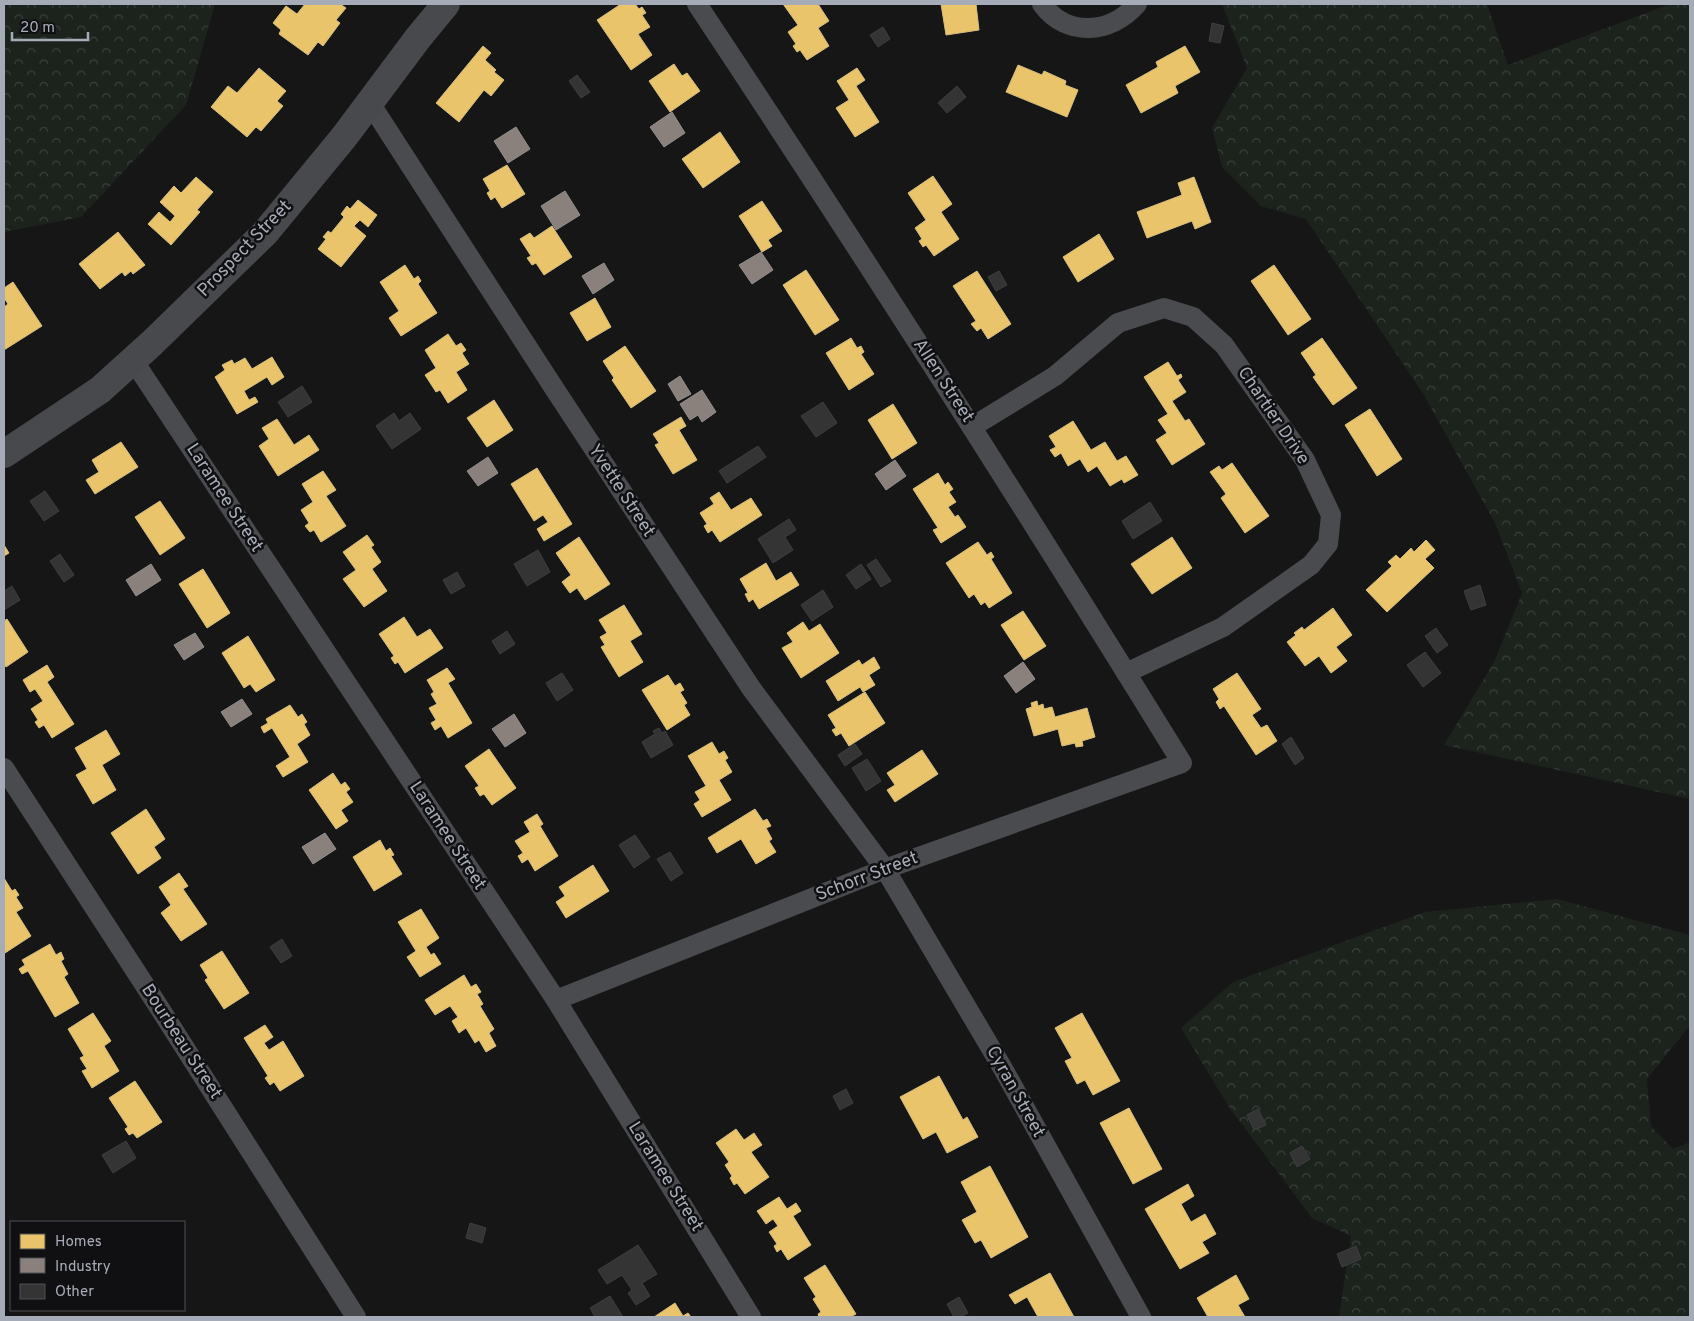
<svg xmlns="http://www.w3.org/2000/svg" width="1694" height="1321" font-family="Overpass,sans-serif">
  <style>
    .forest { fill: url(#forest-crowns) }
    .homes { fill: #e9c46a; stroke: #d5bd81 }
    .industry { fill: #8a817c; stroke: #928e8e }
    .building { fill: #343435; stroke: #3e3f42 }
    .lines { fill: none; stroke-linecap: round; stroke-linejoin: round }
    .minor { stroke: #4a4b4f; stroke-width: 20 }
    .secondary { stroke: #48494d; stroke-width: 28 }
    .labels { text-anchor: middle; dominant-baseline: central; stroke-width: 5; stroke-linejoin: round; paint-order: stroke }
    .street-label { font-size: 18px; fill: #a6acb7; stroke: #101012 }
  </style>
  <defs>
    <pattern id="forest-crowns" width="20" height="18" patternUnits="userSpaceOnUse" patternTransform="scale(1.25)"><rect width="20" height="18" fill="#1c231d"/><path d="M2 6a3 3 0 1 1 6 0M12 15a3 3 0 1 1 6 0" fill="none" stroke="#3a403c"/></pattern>
  </defs>
  <rect width="100%" height="100%" fill="#161616"/>
  <g class="forest">
    <polygon points="4,4 215,4 186,105 81,217 4,232"/>
    <polygon points="1222,4 1487,4 1508,65 1670,4 1690,4 1690,799 1444,745 1494,662 1522,593 1495,523 1424,395 1306,219 1261,206 1222,167 1212,128 1247,68"/>
    <polygon points="1557,899 1690,935 1690,1025 1647,1079 1651,1126 1673,1149 1690,1142 1690,1317 1339,1317 1351,1236 1312,1218 1229,1107 1181,1028 1233,982 1425,912"/>
  </g>
  <g class="homes">
    <polygon points="305,4 340,4 346,8 336,20 340,23 323,46 318,42 308,55 279,34 281,30 273,23 286,6 297,14"/>
    <polygon points="621,4 635,4 639,9 642,7 646,13 642,15 650,27 638,34 652,55 631,70 597,20"/>
    <polygon points="783,4 818,4 829,21 818,28 829,46 807,60 800,50 797,52 793,46 796,44 788,32 798,25"/>
    <polygon points="941,4 976,4 979,30 946,35"/>
    <polygon points="483,46 491,53 485,60 496,70 494,72 504,80 491,96 484,90 459,122 436,103"/>
    <polygon points="1185,46 1200,72 1175,86 1178,93 1141,113 1126,85 1158,67 1156,62"/>
    <polygon points="674,64 682,76 687,73 700,91 670,112 649,81"/>
    <polygon points="1018,65 1042,75 1044,71 1066,81 1065,85 1078,90 1067,117 1006,92"/>
    <polygon points="259,68 286,91 277,101 283,106 261,131 256,127 247,137 211,107 228,86 237,93"/>
    <polygon points="857,68 865,80 856,86 879,122 855,137 836,108 849,100 837,81"/>
    <polygon points="720,132 740,162 703,188 682,159"/>
    <polygon points="507,165 525,194 502,208 495,197 491,200 487,193 490,191 483,179"/>
    <polygon points="933,176 952,204 941,212 959,239 934,256 926,245 923,247 919,241 922,239 915,228 926,220 908,193"/>
    <polygon points="196,177 213,192 197,210 200,212 171,245 148,224 159,212 170,222 175,216 160,202 174,186 181,193"/>
    <polygon points="1194,177 1211,222 1195,229 1192,221 1147,238 1137,212 1182,195 1178,183"/>
    <polygon points="358,200 377,215 368,227 360,220 354,226 366,236 341,267 318,249 326,239 323,237 328,231 331,233 344,217 341,214 347,206 350,209"/>
    <polygon points="762,201 782,231 768,240 772,246 762,252 739,216"/>
    <polygon points="552,226 572,257 544,275 536,263 532,265 527,258 531,256 520,239 530,233 534,238"/>
    <polygon points="118,232 145,265 133,274 131,271 125,276 122,272 100,289 79,264"/>
    <polygon points="1099,234 1114,259 1078,282 1063,257"/>
    <polygon points="405,265 414,279 418,276 421,281 418,284 437,313 401,336 389,318 399,311 380,282"/>
    <polygon points="1274,265 1311,319 1288,335 1251,281"/>
    <polygon points="806,270 839,320 815,335 783,285"/>
    <polygon points="977,271 1011,324 988,339 981,328 977,331 971,324 976,321 953,286"/>
    <polygon points="13,282 42,326 4,350 4,307 8,304 4,298 4,288"/>
    <polygon points="595,298 611,327 587,341 570,313"/>
    <polygon points="448,334 456,346 461,343 466,350 462,353 469,364 456,372 467,390 448,403 440,390 436,392 425,375 436,368 425,350"/>
    <polygon points="851,338 857,348 861,346 864,352 861,354 874,374 849,390 826,353"/>
    <polygon points="1322,338 1357,388 1333,405 1313,377 1316,375 1301,353"/>
    <polygon points="625,346 656,391 631,408 612,380 614,378 603,361"/>
    <polygon points="272,357 284,377 272,385 267,377 244,391 249,400 255,397 258,402 237,414 215,377 225,370 222,365 232,360 234,364 245,358 252,369"/>
    <polygon points="1168,362 1177,376 1181,374 1182,377 1178,380 1186,392 1172,401 1185,421 1189,419 1205,444 1172,465 1156,440 1167,433 1158,420 1168,414 1144,377"/>
    <polygon points="494,400 513,430 487,447 467,418"/>
    <polygon points="893,404 917,443 892,459 868,420"/>
    <polygon points="1370,409 1402,459 1377,476 1345,425"/>
    <polygon points="681,417 686,426 679,430 697,460 673,474 655,445 659,443 653,434"/>
    <polygon points="277,419 294,445 309,435 319,450 278,476 259,446 269,439 262,428"/>
    <polygon points="1073,421 1091,450 1105,442 1117,461 1126,456 1138,475 1124,483 1122,479 1110,486 1097,466 1088,472 1080,459 1068,466 1061,453 1055,457 1050,450 1056,447 1049,436"/>
    <polygon points="121,442 138,467 95,494 86,480 99,472 92,460"/>
    <polygon points="1232,463 1269,516 1245,533 1221,498 1226,494 1210,472 1219,466 1222,470"/>
    <polygon points="537,468 572,524 544,541 537,529 548,522 543,515 534,521 511,484"/>
    <polygon points="323,471 336,490 326,496 346,526 321,542 314,530 310,532 305,526 309,523 301,510 313,502 302,484"/>
    <polygon points="938,473 945,485 948,482 953,489 949,492 956,502 948,507 955,517 958,515 966,527 941,543 933,530 938,528 913,489"/>
    <polygon points="719,492 731,510 751,498 762,515 720,542 712,530 708,533 704,526 707,524 700,513 714,504 710,498"/>
    <polygon points="160,501 185,538 160,555 135,517"/>
    <polygon points="367,535 374,545 371,547 381,562 372,569 387,591 364,607 343,579 356,570 343,552"/>
    <polygon points="579,537 610,584 585,600 577,588 570,593 562,582 571,575 556,553"/>
    <polygon points="1172,537 1192,568 1152,594 1131,564"/>
    <polygon points="1426,540 1435,550 1425,559 1434,568 1387,612 1366,590 1392,566 1388,562 1396,555 1400,559 1411,548 1414,552"/>
    <polygon points="978,542 987,555 991,552 994,557 991,559 1012,593 989,608 985,602 981,605 974,594 969,598 946,563"/>
    <polygon points="4,545 9,553 4,556"/>
    <polygon points="766,563 776,581 791,572 799,585 759,609 753,599 749,602 745,594 748,593 740,579"/>
    <polygon points="203,569 230,613 207,628 179,584"/>
    <polygon points="624,605 642,634 630,641 643,662 619,677 601,647 605,645 600,637 607,633 599,620"/>
    <polygon points="1333,608 1352,635 1336,647 1347,661 1331,673 1319,656 1305,666 1287,642 1296,635 1294,633 1302,627 1304,630"/>
    <polygon points="1023,611 1046,646 1024,660 1001,625"/>
    <polygon points="404,617 417,637 430,629 443,648 405,673 398,662 395,664 391,658 394,656 379,634"/>
    <polygon points="7,619 28,652 6,667 4,664 4,621"/>
    <polygon points="803,622 809,631 820,624 839,653 801,678 782,648 793,642 787,633"/>
    <polygon points="248,636 275,680 256,692 250,684 244,688 222,653"/>
    <polygon points="874,657 880,668 869,675 875,685 863,692 860,687 838,701 826,681 859,660 862,665"/>
    <polygon points="47,665 54,677 47,682 74,724 52,738 44,725 39,728 35,722 38,720 31,709 43,701 35,689 30,692 23,680"/>
    <polygon points="447,668 455,679 448,683 472,723 448,738 441,726 435,730 431,723 436,720 429,708 437,704 431,694 434,692 427,680"/>
    <polygon points="1237,673 1261,709 1252,715 1261,728 1267,725 1277,741 1256,755 1224,706 1220,709 1216,702 1219,699 1213,689"/>
    <polygon points="668,675 675,686 680,683 684,690 680,692 687,703 684,705 690,715 667,730 642,690"/>
    <polygon points="865,692 885,723 849,746 841,733 836,736 832,730 836,728 828,715"/>
    <polygon points="1037,701 1038,706 1043,704 1044,709 1052,707 1055,717 1087,708 1095,737 1082,741 1083,746 1076,747 1075,743 1062,746 1058,729 1034,736 1026,709 1032,707 1031,703"/>
    <polygon points="290,705 298,717 302,714 307,722 304,724 310,735 297,744 308,762 283,777 276,766 290,757 272,728 264,733 261,727 268,723 266,719"/>
    <polygon points="106,730 120,754 102,765 116,790 93,804 76,775 87,769 75,748"/>
    <polygon points="712,742 719,754 724,751 728,758 725,760 732,772 719,780 731,800 702,817 694,804 700,800 695,792 706,786 688,756"/>
    <polygon points="489,749 516,788 492,805 484,794 480,796 475,788 479,786 465,766"/>
    <polygon points="922,750 938,774 895,802 887,790 895,785 887,773"/>
    <polygon points="333,773 341,785 345,782 350,789 346,792 353,802 341,810 348,821 336,829 309,790"/>
    <polygon points="146,809 165,839 154,847 161,858 138,874 111,833"/>
    <polygon points="755,809 763,821 767,819 771,826 766,828 772,839 769,841 776,852 756,864 741,839 717,853 708,838"/>
    <polygon points="537,814 543,824 540,826 558,856 535,871 528,859 522,863 518,856 523,853 515,841 530,832 524,822"/>
    <polygon points="380,840 386,851 390,848 394,855 391,856 402,874 374,891 353,857"/>
    <polygon points="593,865 609,891 566,918 556,902 565,896 559,887"/>
    <polygon points="179,873 188,886 183,889 207,924 181,941 161,913 171,905 159,887"/>
    <polygon points="4,878 12,891 15,889 19,895 16,897 23,908 16,912 31,936 5,953 4,950"/>
    <polygon points="421,909 439,938 426,947 431,955 434,953 441,964 420,977 407,957 416,951 398,922"/>
    <polygon points="50,944 56,955 61,952 64,959 61,961 68,974 64,977 79,1003 55,1017 28,971 22,974 19,969 25,965 22,960"/>
    <polygon points="222,951 249,993 224,1009 205,980 208,978 200,965"/>
    <polygon points="464,975 471,987 476,984 481,992 477,994 483,1004 480,1006 494,1029 489,1033 496,1046 486,1052 479,1040 475,1043 466,1028 459,1033 452,1021 458,1017 450,1006 435,1015 425,1000"/>
    <polygon points="93,1013 111,1041 104,1046 119,1071 92,1088 82,1071 87,1069 80,1058 84,1056 68,1029"/>
    <polygon points="1082,1013 1120,1081 1093,1095 1085,1080 1077,1084 1065,1061 1072,1058 1055,1028"/>
    <polygon points="265,1025 273,1037 264,1043 269,1050 283,1041 304,1076 280,1091 274,1082 270,1085 265,1078 268,1076 244,1038"/>
    <polygon points="939,1076 963,1120 967,1117 978,1137 947,1153 936,1132 923,1139 900,1097"/>
    <polygon points="135,1081 162,1122 137,1138 133,1133 129,1135 125,1129 128,1127 109,1098"/>
    <polygon points="1129,1108 1162,1169 1133,1184 1100,1123"/>
    <polygon points="736,1129 744,1140 754,1133 762,1145 751,1152 769,1177 745,1194 737,1183 734,1185 730,1178 732,1176 725,1165 729,1162 716,1143"/>
    <polygon points="990,1166 1028,1237 991,1258 981,1240 975,1243 962,1220 977,1212 961,1182"/>
    <polygon points="1188,1184 1194,1196 1181,1204 1191,1222 1205,1214 1216,1234 1202,1242 1209,1253 1180,1269 1145,1209"/>
    <polygon points="779,1197 787,1209 796,1203 801,1211 793,1216 811,1245 788,1260 781,1249 777,1252 774,1246 777,1244 769,1232 778,1226 773,1219 766,1224 757,1211"/>
    <polygon points="825,1265 856,1314 850,1317 819,1317 818,1314 821,1312 813,1299 816,1297 804,1278"/>
    <polygon points="1050,1273 1074,1317 1038,1317 1027,1297 1015,1304 1009,1295"/>
    <polygon points="1236,1275 1249,1299 1238,1305 1245,1317 1208,1317 1197,1298"/>
    <polygon points="675,1303 683,1316 688,1313 691,1317 654,1317"/>
  </g>
  <g class="industry">
    <polygon points="672,112 685,133 664,147 650,127"/>
    <polygon points="516,127 530,149 508,163 494,141"/>
    <polygon points="565,191 580,215 556,230 541,206"/>
    <polygon points="761,252 773,270 752,284 739,265"/>
    <polygon points="604,263 614,280 593,294 582,276"/>
    <polygon points="680,376 691,394 678,401 668,384"/>
    <polygon points="702,390 716,412 702,422 698,415 690,420 680,404"/>
    <polygon points="488,457 498,473 478,486 467,471"/>
    <polygon points="895,460 906,476 886,490 875,474"/>
    <polygon points="151,564 161,580 136,596 126,580"/>
    <polygon points="195,633 204,647 184,660 174,645"/>
    <polygon points="1023,662 1035,679 1016,693 1004,676"/>
    <polygon points="242,699 252,714 231,727 221,712"/>
    <polygon points="514,714 526,733 505,747 492,729"/>
    <polygon points="325,833 336,849 313,864 302,847"/>
  </g>
  <g class="building">
    <polygon points="1212,23 1224,26 1220,43 1209,41"/>
    <polygon points="883,27 890,39 878,47 870,35"/>
    <polygon points="577,75 590,92 581,98 569,81"/>
    <polygon points="957,86 966,97 947,113 938,103"/>
    <polygon points="999,271 1007,285 996,291 988,277"/>
    <polygon points="302,386 312,402 288,417 278,402"/>
    <polygon points="823,402 837,423 816,437 801,416"/>
    <polygon points="394,413 399,421 410,413 421,429 392,449 376,426"/>
    <polygon points="758,446 766,457 727,483 719,471"/>
    <polygon points="45,491 59,511 44,521 30,501"/>
    <polygon points="1150,502 1162,521 1133,539 1122,521"/>
    <polygon points="789,519 796,530 785,537 793,550 773,563 758,539"/>
    <polygon points="538,550 550,572 527,586 514,564"/>
    <polygon points="60,554 74,575 64,582 50,561"/>
    <polygon points="876,559 891,581 881,587 867,565"/>
    <polygon points="861,564 871,579 856,589 846,575"/>
    <polygon points="457,572 465,586 451,594 443,580"/>
    <polygon points="1480,585 1486,605 1471,610 1464,591"/>
    <polygon points="12,586 20,600 4,610 4,591"/>
    <polygon points="823,590 833,607 812,621 801,605"/>
    <polygon points="1436,628 1448,645 1437,653 1425,636"/>
    <polygon points="507,631 515,644 500,654 492,641"/>
    <polygon points="1425,652 1441,673 1423,687 1407,665"/>
    <polygon points="562,673 573,690 557,701 546,683"/>
    <polygon points="659,728 662,733 665,731 673,745 651,758 642,742 655,734 653,731"/>
    <polygon points="1291,737 1304,758 1295,765 1282,744"/>
    <polygon points="855,744 862,754 845,766 838,755"/>
    <polygon points="867,759 881,781 866,791 852,768"/>
    <polygon points="635,835 650,857 634,868 619,845"/>
    <polygon points="670,852 683,873 671,881 657,859"/>
    <polygon points="282,939 292,956 281,963 270,947"/>
    <polygon points="846,1089 853,1103 840,1110 833,1096"/>
    <polygon points="1258,1109 1266,1125 1254,1130 1247,1115"/>
    <polygon points="126,1141 136,1158 113,1173 102,1155"/>
    <polygon points="1302,1146 1310,1159 1297,1167 1290,1153"/>
    <polygon points="470,1223 486,1228 482,1243 466,1238"/>
    <polygon points="638,1245 657,1274 642,1283 650,1296 636,1305 628,1293 632,1290 622,1275 607,1284 598,1270"/>
    <polygon points="1356,1246 1361,1259 1342,1267 1337,1254"/>
    <polygon points="610,1296 623,1317 595,1317 590,1308"/>
    <polygon points="959,1297 968,1313 960,1317 954,1317 947,1304"/>
  </g>
  <g class="lines">
    <g class="minor">
      <path d="M1042,4C1067,38 1111,34 1137,4"/>
      <polyline points="370,103 552,385 751,688 885,869 1002,1067 1141,1317"/>
      <polyline points="133,360 556,1000 751,1317"/>
      <polyline points="972,427 1055,376 1118,323 1164,308 1193,317 1224,345 1305,460 1331,515 1328,544 1311,565 1223,627 1126,673"/>
      <polyline points="4,768 155,1001 356,1317"/>
      <path d="M556,1000L885,869L1182,763C1024,507 863,254 697,4"/>
    </g>
    <polyline class="secondary" points="4,454 100,390 152,343 265,233 344,137 418,38 446,4"/>
  </g>
  <g class="labels">
    <g class="street-label">
      <text transform="translate(245 249) rotate(-46)">Prospect Street</text>
      <text transform="translate(943 381) rotate(57)">Allen Street</text>
      <text transform="translate(1273 416) rotate(56)">Chartier Drive</text>
      <text transform="translate(621 491) rotate(57)">Yvette Street</text>
      <text transform="translate(224 498) rotate(57)">Laramee Street</text>
      <text transform="translate(447 836) rotate(57)">Laramee Street</text>
      <text transform="translate(867 877) rotate(-21)">Schorr Street</text>
      <text transform="translate(181 1042) rotate(57)">Bourbeau Street</text>
      <text transform="translate(1015 1092) rotate(61)">Cyran Street</text>
      <text transform="translate(665 1177) rotate(58)">Laramee Street</text>
    </g>
  </g>
  <rect width="1694" height="1321" fill="none" stroke="#a6acb7" stroke-width="10"/>
  <rect x="10" y="1221" width="175" height="90" fill="#101012" stroke="#4c4e54"/>
  <rect x="20" y="1234" width="25" height="15" fill="#e9c46a" stroke="#4c4e54"/>
  <text x="55" y="1246" font-size="15" fill="#a6acb7">Homes</text>
  <rect x="20" y="1258" width="25" height="15" fill="#8a817c" stroke="#4c4e54"/>
  <text x="55" y="1271" font-size="15" fill="#a6acb7">Industry</text>
  <rect x="20" y="1284" width="25" height="15" fill="#343435" stroke="#4c4e54"/>
  <text x="55" y="1296" font-size="15" fill="#a6acb7">Other</text>
  <path d="M12 32v8h76v-8" fill="none" stroke="#a6acb7" stroke-width="2.5"/>
  <text x="20" y="32" font-size="15" fill="#a6acb7" stroke="#101012" stroke-width="4" paint-order="stroke">20 m</text>
</svg>
